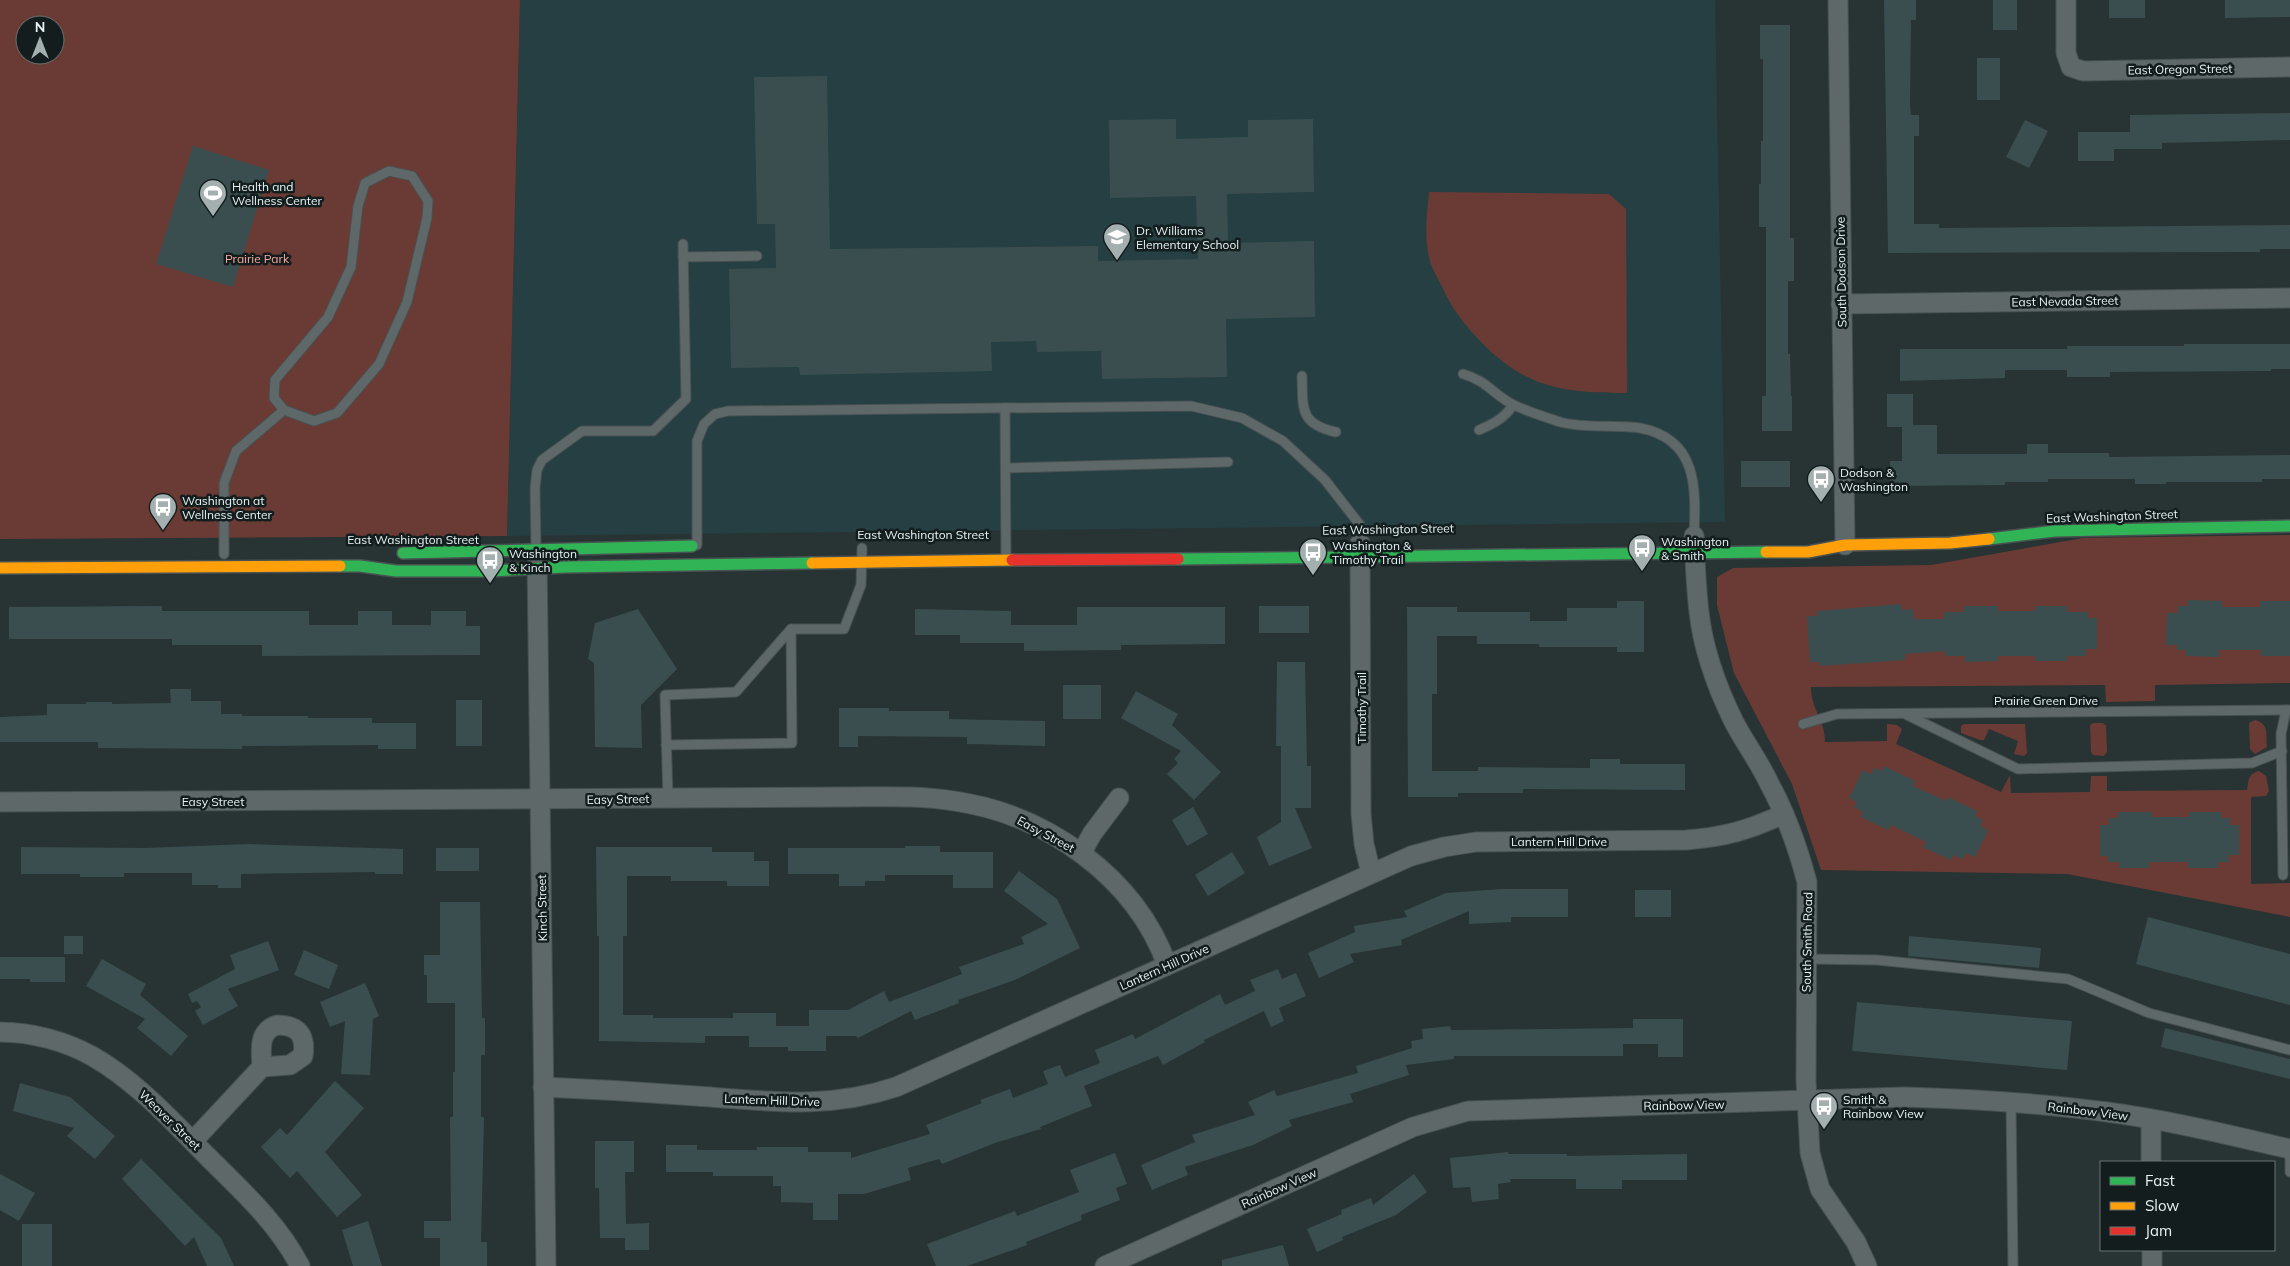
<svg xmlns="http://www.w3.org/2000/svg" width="2290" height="1266" font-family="Mulish,sans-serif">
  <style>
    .built { fill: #253f42 }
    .green { fill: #6a3b34; fill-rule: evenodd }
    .building { fill: #3a4e4f }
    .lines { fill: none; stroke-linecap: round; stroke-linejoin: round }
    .lane-casing { stroke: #485152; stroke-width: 11 }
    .street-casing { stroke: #485152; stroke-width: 21 }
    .fast-casing { stroke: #485152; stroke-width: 14 }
    .slow-casing { stroke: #485152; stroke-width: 14 }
    .jam-casing { stroke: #485152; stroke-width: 14 }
    .lane { stroke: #5f6869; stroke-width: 9 }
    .street { stroke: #5f6869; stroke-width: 19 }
    .fast { stroke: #30b455; stroke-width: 11 }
    .slow { stroke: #ff9f0a; stroke-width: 11 }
    .jam { stroke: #e5322d; stroke-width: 11 }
    .labels { text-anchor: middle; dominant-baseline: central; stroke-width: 5; stroke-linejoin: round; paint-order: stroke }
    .street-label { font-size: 12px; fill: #e6f2f3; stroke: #141d1d }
    .poi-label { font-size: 12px; fill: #e6f2f3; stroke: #141d1d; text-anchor: start }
    .park-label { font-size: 12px; fill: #f9ab9f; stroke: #141d1d }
  </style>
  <rect width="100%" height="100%" fill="#283334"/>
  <polygon class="built" points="520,0 1715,0 1725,522 507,536"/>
  <g class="green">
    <path d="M0,0H520L507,536L0,539ZM25,25H55V55H25Z"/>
    <path d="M1429,192L1609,194L1626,209L1627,393C1563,393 1525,388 1479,340C1465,325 1453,310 1444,291C1439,280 1431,268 1429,257C1424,236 1427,214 1429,192Z"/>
    <path d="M2290,535V683L2155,685V701L2106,702L2105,685L1811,687C1811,710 1825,719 1825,742L1887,741V724L1897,725L1902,729L1896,744L2001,792L2010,775L2011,793L2090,792L2091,776H2107V791L2247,790C2249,779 2248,774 2259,771L2266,776L2269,791L2266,796L2251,797V884L2290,883V917L2067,874L1821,870L1792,784L1734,673L1717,605V577L1733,568L1931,565L2083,538Z"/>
    <path d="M2255,720C2269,724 2266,734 2267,747L2255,754L2250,749L2249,723Z"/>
    <polygon points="2093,723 2103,723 2106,726 2107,752 2104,756 2093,755 2091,752 2090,725"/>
    <polygon points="1964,724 2025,724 2027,753 2024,756 2014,754 2018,741 1989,729 1984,740 1980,740 1961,733 1961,726"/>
  </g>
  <g class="building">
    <polygon points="1884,0 1916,0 1916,20 1911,20 1910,104 1911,115 1919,115 1919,136 1914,136 1914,224 1939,224 1939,228 2290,225 2290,249 2260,249 2260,252 1888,253"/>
    <rect x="1993" y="0" width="24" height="30"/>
    <rect x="2109" y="0" width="36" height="18"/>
    <polygon points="2225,0 2290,0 2290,17 2225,18"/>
    <polygon points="1760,25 1790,25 1790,238 1794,238 1794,281 1788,281 1788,354 1790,354 1791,396 1792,396 1792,431 1762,431 1762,396 1766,396 1766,227 1759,227 1759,184 1761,184 1761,141 1763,141 1763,59 1760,59"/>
    <rect x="1977" y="58" width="23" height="42"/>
    <polygon points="827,76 830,249 1098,246 1098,261 1198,259 1196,196 1110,198 1109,120 1176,119 1176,139 1248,137 1248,120 1313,119 1314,192 1227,194 1228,243 1314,241 1315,317 1226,319 1227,377 1102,379 1101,351 1037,352 1036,341 991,342 992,371 800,375 799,367 731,368 729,269 776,268 775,224 757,224 754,77"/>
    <polygon points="2290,113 2290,140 2162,143 2162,149 2114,149 2114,161 2078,161 2078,132 2130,132 2130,115"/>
    <polygon points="2025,120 2048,131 2029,168 2006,157"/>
    <polygon points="193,146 269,170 233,287 156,264"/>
    <polygon points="2184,344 2290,344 2290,369 2271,369 2271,371 2110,372 2110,377 2067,377 2067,370 2005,370 2005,378 1900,381 1900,349 2067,349 2067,346 2184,346"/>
    <polygon points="1887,394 1913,394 1913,425 1937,425 1937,454 2027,454 2027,444 2048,444 2048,453 2109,453 2109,457 2290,455 2290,479 2262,479 2262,482 2166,482 2166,484 2135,484 2135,479 2048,479 2048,482 2005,482 2005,485 1890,486 1890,461 1902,461 1902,427 1887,427"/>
    <rect x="1741" y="461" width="49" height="26"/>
    <polygon points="2188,600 2222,601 2222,607 2260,607 2260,601 2290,601 2290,656 2261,656 2261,650 2219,650 2219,657 2186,656 2186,650 2177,650 2177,645 2166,645 2167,613 2178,613 2178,606 2188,606"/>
    <polygon points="1617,601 1644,601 1644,652 1617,652 1617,647 1539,647 1539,644 1477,644 1477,636 1437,636 1437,694 1432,694 1432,771 1478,771 1478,767 1590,768 1590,759 1620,759 1620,764 1685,764 1685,790 1523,789 1523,793 1458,793 1458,797 1408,797 1407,607 1457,607 1457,612 1530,612 1530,621 1567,621 1567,608 1617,608"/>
    <polygon points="1901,604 1902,610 1913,609 1914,619 1944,619 1944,612 1964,612 1964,606 1998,606 1998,611 2035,611 2035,606 2067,606 2067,612 2088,612 2088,618 2097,618 2097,649 2086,649 2086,656 2067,656 2067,661 2035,661 2035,656 1998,656 1998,661 1965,662 1965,656 1945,656 1945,651 1905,654 1905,660 1820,666 1820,662 1810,662 1807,616 1817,616 1817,611"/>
    <polygon points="162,606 162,611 309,611 309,625 358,625 358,611 392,611 392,625 431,625 431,611 466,611 466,626 480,626 480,655 262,656 262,645 172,645 172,639 9,639 9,607"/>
    <rect x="1259" y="606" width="50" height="27"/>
    <polygon points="1077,607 1225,607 1225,644 1121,645 1121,650 1024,651 1024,643 960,643 960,635 915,635 915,609 1011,611 1011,625 1077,625"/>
    <polygon points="638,609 677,669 641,705 642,748 595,747 594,663 588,659 595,623"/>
    <polygon points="1277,662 1305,662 1307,766 1311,766 1311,808 1295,808 1312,848 1269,866 1257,837 1281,822 1281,746 1276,746"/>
    <rect x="1063" y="685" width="38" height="34"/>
    <polygon points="170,689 191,689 191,701 221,701 221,714 242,714 242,716 308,716 308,718 372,718 372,723 416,723 416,749 378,749 378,745 242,746 242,749 98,748 98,742 0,742 0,717 47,715 47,704 86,704 86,702 112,702 112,704 171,703"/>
    <polygon points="1136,691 1178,714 1172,725 1221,772 1194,800 1167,774 1178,763 1174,759 1181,751 1121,718"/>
    <rect x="456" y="700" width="26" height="46"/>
    <polygon points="839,708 889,708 889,711 949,711 949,719 1045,721 1045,746 967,744 967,737 858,736 858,747 839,747"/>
    <polygon points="1884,766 1915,781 1913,786 1946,801 1948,797 1977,811 1975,816 1983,820 1980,826 1988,830 1975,857 1966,853 1963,859 1953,855 1951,860 1923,847 1926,842 1891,825 1888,830 1861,817 1863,812 1854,807 1857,802 1849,798 1863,770 1871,774 1874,768 1882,771"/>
    <polygon points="1193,807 1208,834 1187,846 1172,820"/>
    <polygon points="2118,812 2152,812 2152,817 2189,817 2189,812 2221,812 2221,818 2230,818 2230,825 2239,825 2239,855 2229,855 2229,862 2218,862 2218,868 2188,868 2188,862 2149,862 2149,868 2119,868 2119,862 2108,862 2108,856 2100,856 2100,825 2109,825 2109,818 2118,818"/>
    <polygon points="249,844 403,849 403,874 375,874 375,872 241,874 241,888 218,888 218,885 192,885 192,873 124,873 124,877 80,877 80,874 21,874 21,847 145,848"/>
    <polygon points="905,846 940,846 940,852 993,852 993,888 953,888 953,875 885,875 885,881 865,881 865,886 839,886 839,874 788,874 788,848 905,848"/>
    <polygon points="596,847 712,847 712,852 754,852 754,861 769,861 769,886 727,886 727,881 671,881 671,876 627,876 627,936 623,936 623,1015 653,1015 653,1018 733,1018 733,1013 776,1013 776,1026 809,1026 809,1010 848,1010 884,991 889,1002 962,974 959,967 1024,944 1021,937 1048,924 1004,891 1019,871 1057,899 1080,948 1015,980 958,1000 959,1003 915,1020 911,1011 858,1038 856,1036 826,1036 826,1051 788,1051 788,1047 749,1047 749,1036 705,1036 705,1043 599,1041 599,936 597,936"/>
    <rect x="436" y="848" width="43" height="23"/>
    <polygon points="1232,852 1245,873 1208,896 1195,875"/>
    <polygon points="1501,889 1568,889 1568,917 1511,917 1511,922 1469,924 1469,911 1401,940 1402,945 1350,954 1354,962 1319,978 1308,953 1355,932 1354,926 1407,917 1404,911 1446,893"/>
    <rect x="1635" y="890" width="36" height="27"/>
    <polygon points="440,902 480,902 482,1018 485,1018 485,1055 481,1055 481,1117 484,1117 481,1242 487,1242 487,1266 440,1266 440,1238 424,1238 424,1221 451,1221 450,1117 453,1117 453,1072 455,1072 455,1003 427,1003 427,975 424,975 424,955 440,955"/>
    <polygon points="2148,917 2290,954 2290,1005 2136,964"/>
    <rect x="64" y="936" width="19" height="18"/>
    <polygon points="1909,936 2041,948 2039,968 1908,956"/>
    <polygon points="268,941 279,970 228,989 238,1006 203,1025 195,1011 201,1007 197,1001 192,1003 188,994 235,969 230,955"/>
    <polygon points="304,950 338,965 329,989 294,975"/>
    <polygon points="0,957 65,957 65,982 30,982 30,979 0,979"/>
    <polygon points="102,959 146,984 140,995 188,1036 171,1056 137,1028 145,1019 86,986"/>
    <polygon points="1278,969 1282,979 1296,973 1306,996 1279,1008 1284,1021 1271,1027 1264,1011 1204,1040 1205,1042 1163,1065 1158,1056 1084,1086 1092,1106 1040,1127 1041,1129 995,1143 942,1164 939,1159 908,1168 911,1180 864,1194 838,1194 838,1220 813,1220 813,1203 781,1202 781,1186 773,1186 773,1176 713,1176 713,1172 666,1172 666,1145 697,1145 697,1150 757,1150 757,1147 808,1147 808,1152 851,1152 851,1158 930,1134 926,1125 982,1103 980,1100 1010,1089 1013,1098 1048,1084 1043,1071 1060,1065 1065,1077 1100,1063 1095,1050 1133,1034 1135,1039 1220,994 1225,1005 1255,991 1250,980"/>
    <polygon points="365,983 379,1016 373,1019 370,1075 341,1074 345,1021 330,1027 320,1002"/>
    <polygon points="1857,1002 2072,1021 2067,1070 1852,1051"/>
    <polygon points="1633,1019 1683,1019 1683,1057 1658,1057 1658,1044 1623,1044 1623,1056 1454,1056 1454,1059 1406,1065 1409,1075 1350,1094 1353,1102 1289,1120 1292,1126 1253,1145 1185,1167 1188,1175 1152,1190 1141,1165 1195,1142 1192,1135 1255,1115 1248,1102 1274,1090 1277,1096 1358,1073 1356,1066 1412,1048 1411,1041 1423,1039 1422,1029 1450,1026 1451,1030 1633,1028"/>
    <polygon points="2165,1028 2290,1059 2290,1079 2161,1047"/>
    <polygon points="335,1081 364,1108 325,1152 362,1195 337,1217 297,1171 290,1178 261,1147 280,1128 287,1135"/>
    <polygon points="20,1083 70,1097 115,1136 95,1159 67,1136 74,1128 13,1111"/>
    <polygon points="595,1141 634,1141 634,1172 625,1172 626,1224 649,1223 649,1250 625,1250 625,1238 600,1238 599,1188 595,1188"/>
    <polygon points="1508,1152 1508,1154 1567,1154 1567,1156 1687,1154 1687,1180 1622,1180 1622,1189 1576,1189 1576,1179 1510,1179 1511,1182 1498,1184 1499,1199 1472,1202 1470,1187 1453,1188 1450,1158"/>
    <polygon points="1115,1153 1127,1184 1116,1188 1120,1200 1081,1215 1082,1220 1026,1242 1027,1245 967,1266 936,1266 927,1244 1015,1211 1017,1216 1079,1192 1070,1170"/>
    <polygon points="141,1159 221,1238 234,1266 207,1266 194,1237 185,1246 122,1179"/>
    <polygon points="0,1174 35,1193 19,1221 0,1210"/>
    <polygon points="1414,1174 1427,1192 1396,1215 1342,1237 1343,1240 1317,1252 1307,1229 1342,1214 1341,1210 1371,1198 1373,1205"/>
    <polygon points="368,1221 382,1266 353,1266 342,1230"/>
    <rect x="22" y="1224" width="30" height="42"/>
    <polygon points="1283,1245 1289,1266 1222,1266 1222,1260"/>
  </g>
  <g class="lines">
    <g class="lane-casing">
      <g id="lane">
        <polyline points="683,257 757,256"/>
        <path d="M1463,374C1488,381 1493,395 1514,405C1528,412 1546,417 1560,422C1586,429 1614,424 1640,428C1698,439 1696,488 1694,536"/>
        <path d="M1302,376C1303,408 1299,424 1336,432"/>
        <polyline points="1005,408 1006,558"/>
        <path d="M1479,430C1493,424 1505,418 1513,405"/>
        <polyline points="1006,468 1228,462"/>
        <polyline points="697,545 697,441 704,424 715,414 728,411 1191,406 1242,418 1283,441 1325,480 1360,525 1360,543"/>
        <polyline points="536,548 535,488 537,470 542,460 582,431 653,431 686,399 683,244"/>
        <polyline points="224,554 224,483 236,451 284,410 314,421 337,413 379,364 407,302 427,218 428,201 412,176 389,171 365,183 358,206 351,267 328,317 275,380 274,398 284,410"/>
        <polyline points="1907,715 2018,769 2252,763 2282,751"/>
        <polyline points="1803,724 1837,714 2290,710"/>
        <polyline points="666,745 792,743 791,629"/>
        <polyline points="668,799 665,695 736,692 791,629 844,629 861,585 862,548"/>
        <polyline points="2283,875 2281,734 2286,710"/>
        <polyline points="1806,959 1877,960 2068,979 2149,1013 2290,1050"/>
        <polyline points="2011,1103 2013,1266"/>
        <polyline points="2290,1149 2290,1172"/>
      </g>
    </g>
    <g class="street-casing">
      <g id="street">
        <polyline points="1838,0 1845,545"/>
        <polyline points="2066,0 2066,53 2071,67 2083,71 2290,67"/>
        <polyline points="1841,304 2290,298"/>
        <path d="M1694,536C1695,561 1696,587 1699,612C1703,649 1717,687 1733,720C1744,742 1759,761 1769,783C1786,814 1798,848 1807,882L1806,1081L1810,1153L1820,1189L1856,1242L1867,1266"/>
        <polyline points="1360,543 1361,814 1364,844 1371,873"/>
        <polyline points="537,557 546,1266"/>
        <path d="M0,802L843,797C880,797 917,795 954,801C1045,814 1135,876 1167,965"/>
        <polyline points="1082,852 1092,834 1119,798"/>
        <path d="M277,1025C299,1025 306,1036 303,1056L290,1065L262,1067C261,1050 258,1031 277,1025Z"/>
        <path d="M0,1032C31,1032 65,1041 92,1056C136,1081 171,1120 207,1156C241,1190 277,1222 300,1266"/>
        <path d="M543,1087C594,1089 645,1092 696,1096C768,1101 826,1110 896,1087L1411,856L1444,847L1476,842L1686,840C1726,837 1748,830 1784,814"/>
        <polyline points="2151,1119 2151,1162"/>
        <polyline points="193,1141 262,1067"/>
        <polyline points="2152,1250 2152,1266"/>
        <path d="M1105,1266L1413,1127L1468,1111L1905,1097C1972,1099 2040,1103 2107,1112C2168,1120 2229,1135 2290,1149"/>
      </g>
    </g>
    <g class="fast-casing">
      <g id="fast">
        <polyline points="1989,539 2055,531 2290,526"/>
        <polyline points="403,553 692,546"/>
        <polyline points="1178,559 1766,552"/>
        <polyline points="340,566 360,566 396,571 491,571 565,567 812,563"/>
      </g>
    </g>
    <g class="slow-casing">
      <g id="slow">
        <polyline points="1766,552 1808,552 1845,545 1950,543 1989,539"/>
        <polyline points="812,563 1012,560"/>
        <polyline points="0,568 340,566"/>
      </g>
    </g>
    <g class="jam-casing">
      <polyline id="jam" points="1012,560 1178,559"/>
    </g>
    <use href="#lane" class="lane"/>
    <use href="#street" class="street"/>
    <use href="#fast" class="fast"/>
    <use href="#slow" class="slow"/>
    <use href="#jam" class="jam"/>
  </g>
  <defs>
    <g id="stadium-pin" transform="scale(1.4375)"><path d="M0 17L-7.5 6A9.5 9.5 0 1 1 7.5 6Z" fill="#a4afb0" stroke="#141d1d"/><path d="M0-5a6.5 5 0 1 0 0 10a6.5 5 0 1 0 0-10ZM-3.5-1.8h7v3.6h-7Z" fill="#fff"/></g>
    <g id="school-pin" transform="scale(1.4375)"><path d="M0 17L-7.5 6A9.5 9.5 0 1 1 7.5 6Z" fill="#a4afb0" stroke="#141d1d"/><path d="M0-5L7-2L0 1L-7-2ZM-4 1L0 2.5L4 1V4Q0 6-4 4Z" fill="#fff"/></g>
    <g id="bus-pin" transform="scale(1.4375)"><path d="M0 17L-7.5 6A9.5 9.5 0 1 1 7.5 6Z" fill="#a4afb0" stroke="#141d1d"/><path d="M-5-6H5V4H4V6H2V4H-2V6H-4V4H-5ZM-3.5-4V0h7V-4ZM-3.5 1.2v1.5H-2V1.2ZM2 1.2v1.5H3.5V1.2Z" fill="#fff"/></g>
  </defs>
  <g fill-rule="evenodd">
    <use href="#stadium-pin" x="213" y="193"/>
    <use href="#school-pin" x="1117" y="237"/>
    <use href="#bus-pin" x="1821" y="479"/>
    <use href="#bus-pin" x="163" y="507"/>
    <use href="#bus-pin" x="1642" y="548"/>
    <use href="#bus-pin" x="1313" y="552"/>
    <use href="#bus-pin" x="490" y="560"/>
    <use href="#bus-pin" x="1824" y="1106"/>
  </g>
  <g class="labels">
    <g class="street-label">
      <text transform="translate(2180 69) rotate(-1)">East Oregon Street</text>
      <text transform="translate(1841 272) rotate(-91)">South Dodson Drive</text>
      <text transform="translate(2065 301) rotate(-1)">East Nevada Street</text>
      <text transform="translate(2112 516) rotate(-2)">East Washington Street</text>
      <text transform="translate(1388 529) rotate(-1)">East Washington Street</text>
      <text x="923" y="534">East Washington Street</text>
      <text x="413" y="539">East Washington Street</text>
      <text x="2046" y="700">Prairie Green Drive</text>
      <text transform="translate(1361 708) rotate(-90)">Timothy Trail</text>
      <text transform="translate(618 799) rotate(-1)">Easy Street</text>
      <text x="213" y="801">Easy Street</text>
      <text transform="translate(1046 834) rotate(28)">Easy Street</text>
      <text x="1559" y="841">Lantern Hill Drive</text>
      <text transform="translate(542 908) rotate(-91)">Kinch Street</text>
      <text transform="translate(1807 942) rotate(-89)">South Smith Road</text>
      <text transform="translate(1164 967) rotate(-24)">Lantern Hill Drive</text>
      <text transform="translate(772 1100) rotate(2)">Lantern Hill Drive</text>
      <text transform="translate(1684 1105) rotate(-1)">Rainbow View</text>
      <text transform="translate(2088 1111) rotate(7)">Rainbow View</text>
      <text transform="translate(170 1120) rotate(44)">Weaver Street</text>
      <text transform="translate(1279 1188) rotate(-24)">Rainbow View</text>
    </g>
    <g class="poi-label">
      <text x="232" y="186">Health and<tspan x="232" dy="14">Wellness Center</tspan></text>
      <text x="1136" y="230">Dr. Williams<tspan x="1136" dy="14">Elementary School</tspan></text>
      <text x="1840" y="472">Dodson &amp;<tspan x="1840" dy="14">Washington</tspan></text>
      <text x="182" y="500">Washington at<tspan x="182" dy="14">Wellness Center</tspan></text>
      <text x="1661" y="541">Washington<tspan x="1661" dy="14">&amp; Smith</tspan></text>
      <text x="1332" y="545">Washington &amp;<tspan x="1332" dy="14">Timothy Trail</tspan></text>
      <text x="509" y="553">Washington<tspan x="509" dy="14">&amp; Kinch</tspan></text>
      <text x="1843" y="1099">Smith &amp;<tspan x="1843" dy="14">Rainbow View</tspan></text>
    </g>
    <g class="park-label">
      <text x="257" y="258">Prairie Park</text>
    </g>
  </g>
  <rect x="2100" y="1161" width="175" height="90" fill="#141d1d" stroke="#687273"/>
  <rect x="2110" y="1177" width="25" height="8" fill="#30b455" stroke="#687273"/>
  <text x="2145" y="1186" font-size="15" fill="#e6f2f3">Fast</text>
  <rect x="2110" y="1202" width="25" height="8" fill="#ff9f0a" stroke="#687273"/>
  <text x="2145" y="1211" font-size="15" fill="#e6f2f3">Slow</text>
  <rect x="2110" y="1227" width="25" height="8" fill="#e5322d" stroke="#687273"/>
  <text x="2145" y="1236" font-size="15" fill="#e6f2f3">Jam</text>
  <g transform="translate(40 40)"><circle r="24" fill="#141d1d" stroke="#687273"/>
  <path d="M0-4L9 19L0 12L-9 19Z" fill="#a4afb0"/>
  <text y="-8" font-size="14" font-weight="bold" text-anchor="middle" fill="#e6f2f3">N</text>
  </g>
</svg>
